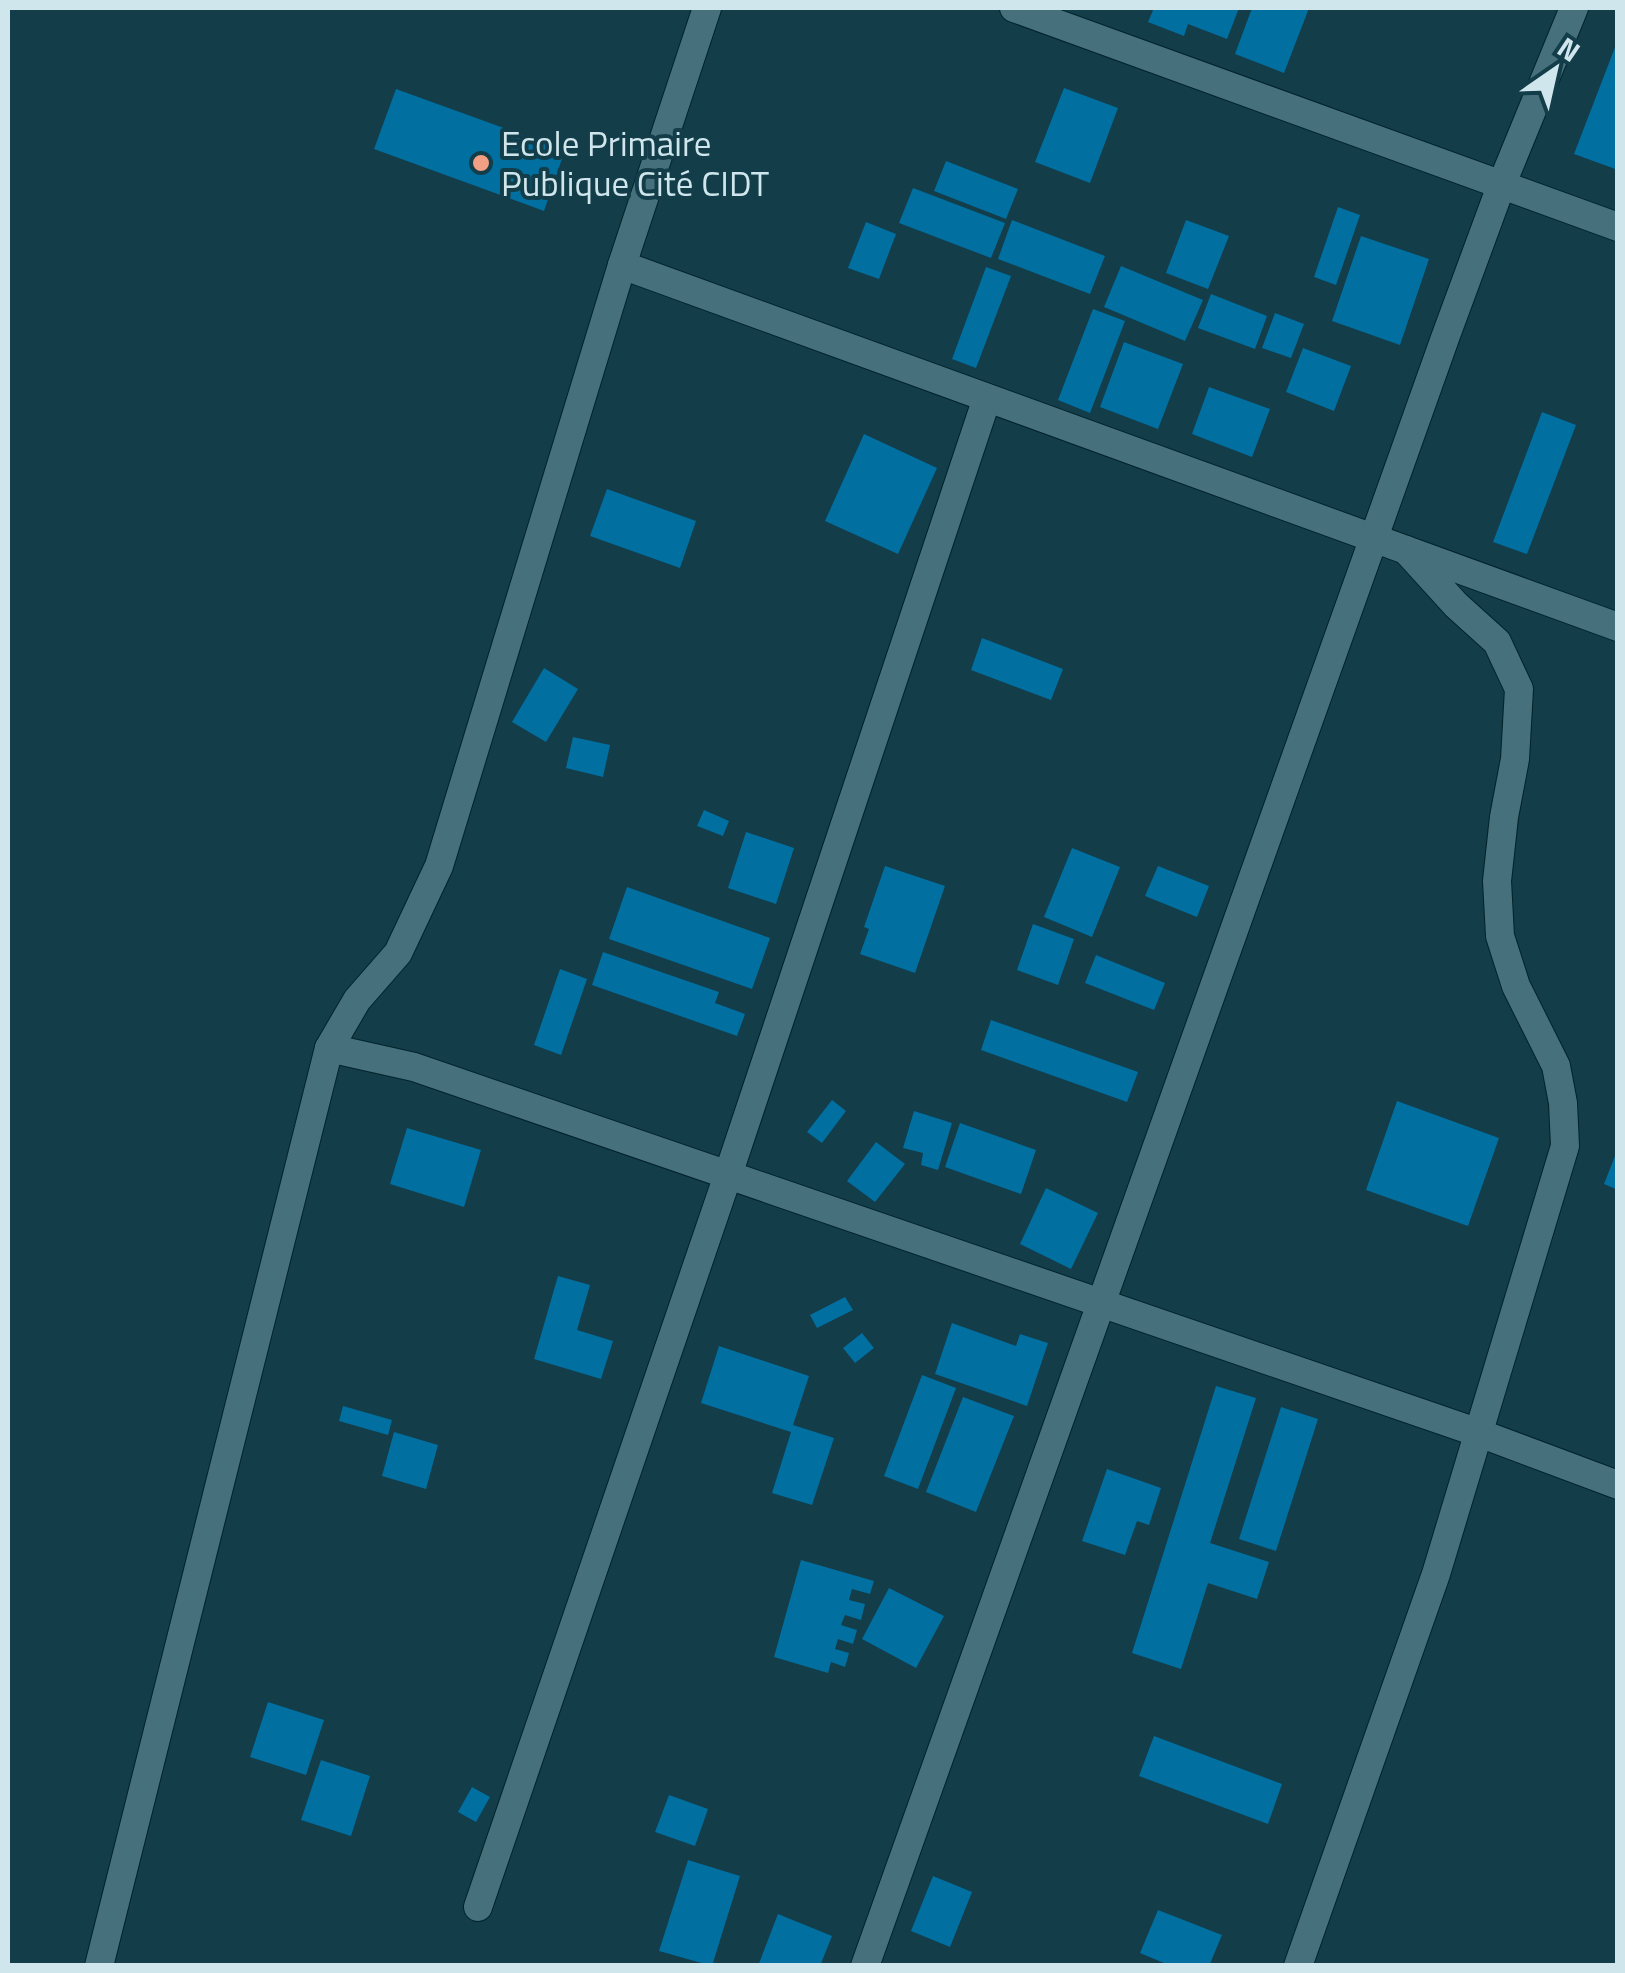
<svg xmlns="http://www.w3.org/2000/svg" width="1625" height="1973" font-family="'Titillium Web',sans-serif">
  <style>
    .building { fill: #026fa1 }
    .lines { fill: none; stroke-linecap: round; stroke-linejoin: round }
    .minor-casing { stroke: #02232b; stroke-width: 30 }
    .minor { stroke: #46707c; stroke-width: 28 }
    .poi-dot { fill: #f39f84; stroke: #123d49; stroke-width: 4 }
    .labels { text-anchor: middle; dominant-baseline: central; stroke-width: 8; stroke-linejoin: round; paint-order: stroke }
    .poi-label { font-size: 35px; fill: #d0e6ed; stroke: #123d49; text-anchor: start }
  </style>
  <rect width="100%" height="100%" fill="#123d49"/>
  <g class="building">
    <polygon points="1154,8 1239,8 1227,39 1188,24 1184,36 1148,22"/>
    <polygon points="1252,8 1309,8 1284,73 1235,54"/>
    <polygon points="1617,42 1618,42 1618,170 1574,154"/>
    <polygon points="1064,88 1118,108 1090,183 1035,162"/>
    <polygon points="396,89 565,150 544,211 374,149"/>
    <polygon points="946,161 1018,189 1006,219 934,191"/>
    <polygon points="913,188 1005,223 991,258 899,223"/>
    <polygon points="1338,207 1360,215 1336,285 1314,277"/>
    <polygon points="1012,220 1105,256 1090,294 998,259"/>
    <polygon points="1186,220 1229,236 1208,289 1166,273"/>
    <polygon points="866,222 896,234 879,279 848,268"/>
    <polygon points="1361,236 1429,259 1400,345 1332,321"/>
    <polygon points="1121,266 1203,300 1185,341 1104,307"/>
    <polygon points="986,267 1011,276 976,368 952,359"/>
    <polygon points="1211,294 1267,316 1255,349 1198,328"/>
    <polygon points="1093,309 1125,321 1090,413 1058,400"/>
    <polygon points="1275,313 1304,324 1291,358 1262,348"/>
    <polygon points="1124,342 1183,364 1158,429 1100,407"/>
    <polygon points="1303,348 1351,366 1334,411 1286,392"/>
    <polygon points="1209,387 1270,409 1252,457 1192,434"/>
    <polygon points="1542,412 1576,425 1527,554 1493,542"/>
    <polygon points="864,434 937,468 898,554 825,521"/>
    <polygon points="607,489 696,521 680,568 590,536"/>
    <polygon points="982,638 1063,669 1051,700 971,670"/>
    <polygon points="544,668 578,689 546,742 512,722"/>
    <polygon points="573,737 610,745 603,777 566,768"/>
    <polygon points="704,810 729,821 723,836 697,826"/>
    <polygon points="746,832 794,848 776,904 728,888"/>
    <polygon points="1072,848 1120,867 1092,937 1044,917"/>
    <polygon points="885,866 945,886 915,973 860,954 869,929 864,927"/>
    <polygon points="1158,866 1209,886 1197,917 1145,896"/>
    <polygon points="627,887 770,938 752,989 609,939"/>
    <polygon points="1033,924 1074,939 1058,985 1017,970"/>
    <polygon points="603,952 719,992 715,1003 745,1014 737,1036 592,985"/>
    <polygon points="1096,955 1165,983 1154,1010 1085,983"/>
    <polygon points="560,969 587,979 561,1055 534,1045"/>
    <polygon points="991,1020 1138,1072 1127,1102 981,1050"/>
    <polygon points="832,1100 846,1111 822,1143 807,1132"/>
    <polygon points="1397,1101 1499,1138 1468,1226 1366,1190"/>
    <polygon points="914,1111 952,1123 938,1170 921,1165 923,1153 903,1148"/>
    <polygon points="960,1123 1036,1150 1021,1194 945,1167"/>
    <polygon points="407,1128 481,1150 464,1207 390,1184"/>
    <polygon points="876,1142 905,1164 875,1202 847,1181"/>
    <polygon points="1617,1151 1618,1151 1618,1190 1604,1184"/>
    <polygon points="1046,1188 1098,1213 1071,1269 1020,1244"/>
    <polygon points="558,1276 590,1285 577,1330 613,1341 601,1379 534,1359"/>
    <polygon points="845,1297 853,1310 817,1328 810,1315"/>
    <polygon points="952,1323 1016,1346 1020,1334 1048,1343 1027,1406 935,1374"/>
    <polygon points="862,1333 874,1348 855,1363 843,1348"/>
    <polygon points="719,1346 809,1376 793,1425 834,1438 812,1505 772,1493 791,1432 701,1403"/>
    <polygon points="922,1375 956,1388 918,1489 884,1476"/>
    <polygon points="1216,1386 1256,1398 1210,1543 1269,1562 1257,1599 1208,1583 1181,1669 1132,1653"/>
    <polygon points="963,1397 1014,1416 976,1512 926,1492"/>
    <polygon points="343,1406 392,1420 388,1435 339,1421"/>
    <polygon points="1281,1407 1318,1419 1276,1551 1239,1539"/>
    <polygon points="394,1432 438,1445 426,1489 382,1476"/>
    <polygon points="1107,1469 1161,1488 1149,1525 1137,1521 1125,1555 1082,1541"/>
    <polygon points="801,1560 874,1581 870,1594 852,1589 849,1600 865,1604 861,1620 845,1615 841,1625 857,1630 853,1644 838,1639 835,1649 849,1653 845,1667 831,1662 828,1673 774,1657"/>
    <polygon points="889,1588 944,1616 916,1668 862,1639"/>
    <polygon points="268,1702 324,1720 306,1775 250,1757"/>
    <polygon points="1154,1736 1282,1784 1268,1824 1139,1776"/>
    <polygon points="321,1760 370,1776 351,1836 301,1820"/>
    <polygon points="472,1787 490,1797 476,1822 458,1812"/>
    <polygon points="669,1795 708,1809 695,1846 655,1832"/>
    <polygon points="688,1860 740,1876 712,1966 659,1951"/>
    <polygon points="933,1876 972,1892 950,1947 911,1931"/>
    <polygon points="1158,1910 1222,1935 1209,1966 1171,1966 1140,1953"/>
    <polygon points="778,1914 832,1936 820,1966 758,1966"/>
  </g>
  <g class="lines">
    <g class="minor-casing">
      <g id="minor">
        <polyline points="1014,8 1618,227"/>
        <polyline points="622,265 1618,627"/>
        <polyline points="329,1048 414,1067 1479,1433 1618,1485"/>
        <polyline points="478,1907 728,1175 987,398"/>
        <polyline points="99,1966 329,1048 357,1000 398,953 439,866 622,265 707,8"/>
        <polyline points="865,1966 1445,338 1501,186 1574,8"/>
        <polyline points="1298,1966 1436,1574 1565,1146 1563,1103 1556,1066 1516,986 1500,936 1497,881 1504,817 1515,759 1519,689 1497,642 1456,605 1406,550"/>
      </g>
    </g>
    <use href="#minor" class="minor"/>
  </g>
  <circle class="poi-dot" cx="481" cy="163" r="10"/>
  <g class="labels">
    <g class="poi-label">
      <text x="501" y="143">Ecole Primaire<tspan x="501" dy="40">Publique Cité CIDT</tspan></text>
    </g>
  </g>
  <rect width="1625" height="1973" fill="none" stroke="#d0e6ed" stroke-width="20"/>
  <g transform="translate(1555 70) rotate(34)" stroke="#123d49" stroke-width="8" paint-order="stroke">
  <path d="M0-8L18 38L0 25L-18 38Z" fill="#d0e6ed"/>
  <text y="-15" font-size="28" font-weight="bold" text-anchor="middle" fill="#d0e6ed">N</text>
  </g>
</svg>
